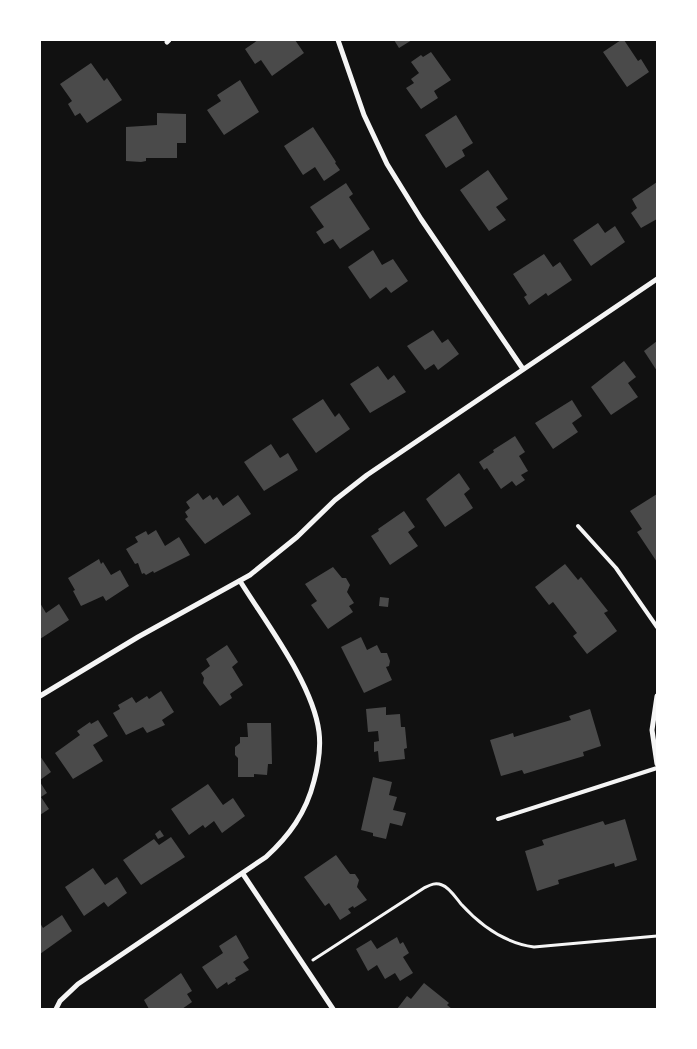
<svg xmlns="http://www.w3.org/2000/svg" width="697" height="1049" font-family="Figtree,sans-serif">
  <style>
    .building { fill: #4a4a4a }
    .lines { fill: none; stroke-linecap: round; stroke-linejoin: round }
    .path { stroke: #f5f5f5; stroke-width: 3 }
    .service { stroke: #f5f5f5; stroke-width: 4 }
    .minor { stroke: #f5f5f5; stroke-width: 5 }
  </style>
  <rect width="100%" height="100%" fill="#111"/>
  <g class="building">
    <polygon points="258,40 295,40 304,53 272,76 261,60 255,64 245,49"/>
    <polygon points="394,40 412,40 399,48"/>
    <polygon points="621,40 624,40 638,61 641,59 649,72 627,87 603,52"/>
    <polygon points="431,52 451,80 434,91 438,98 421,109 406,88 414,83 411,79 419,73 411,62 421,55 423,57"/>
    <polygon points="91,63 104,81 107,78 122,100 87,123 80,113 75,116 68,104 72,101 60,84"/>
    <polygon points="240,80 259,112 224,135 207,110 221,101 217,95"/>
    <polygon points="157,113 186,114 186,143 177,143 177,158 146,158 146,161 141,162 126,161 126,127 157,125"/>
    <polygon points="456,115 473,143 462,150 465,156 446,168 425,135"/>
    <polygon points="313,127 336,162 335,163 340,170 324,181 315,167 303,175 284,146"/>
    <polygon points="488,170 508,199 496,207 506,220 489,231 460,190"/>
    <polygon points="657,182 657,219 641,228 631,213 637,208 632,199"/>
    <polygon points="346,183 353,194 349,197 370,229 340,249 333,239 324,244 316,232 324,227 310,207"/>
    <polygon points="598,223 605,233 615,226 625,242 591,266 573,240"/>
    <polygon points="373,250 382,265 393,259 408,281 391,293 386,287 370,299 348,267"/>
    <polygon points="544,254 553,267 560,262 572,280 548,296 546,293 529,305 524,297 527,295 513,274"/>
    <polygon points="433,330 442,343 448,339 459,354 438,370 434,364 425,370 407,346"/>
    <polygon points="657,341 657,371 644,351"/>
    <polygon points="624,361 636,377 628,383 638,397 611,415 591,387"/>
    <polygon points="378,366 388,380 394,375 406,392 370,413 350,384"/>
    <polygon points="323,399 335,417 339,413 350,429 316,453 292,419"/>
    <polygon points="572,400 582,416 572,423 578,432 553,449 535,423"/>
    <polygon points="515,436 525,452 519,456 528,471 521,475 525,480 516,486 512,481 501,489 487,468 484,470 479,462 494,452 493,450"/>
    <polygon points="271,444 280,458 288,453 298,470 264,491 244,462"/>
    <polygon points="459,473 470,489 464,494 473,508 445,527 426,499"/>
    <polygon points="198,493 203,500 210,495 213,500 217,497 223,506 238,495 251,514 205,544 185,519 188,517 185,512 190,508 186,502"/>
    <polygon points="657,494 657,562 637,532 642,529 630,511"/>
    <polygon points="404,511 415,527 408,532 418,546 390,565 371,536 379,531 378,529"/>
    <polygon points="156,530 165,546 179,537 190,555 154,573 153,571 146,575 144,573 142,574 138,563 135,564 126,549 138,542 135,537 146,531 148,535"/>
    <polygon points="99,559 101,564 103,562 111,575 120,570 129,586 106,601 103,596 81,606 73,591 75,590 68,578"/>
    <polygon points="565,564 578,580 581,577 608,611 604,613 617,631 587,654 573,636 577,633 553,602 549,605 535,587"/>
    <polygon points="333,567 342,578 346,578 350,585 347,592 354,603 349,606 353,612 328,629 311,605 317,601 305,584"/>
    <polygon points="380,597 389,598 388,607 379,606"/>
    <polygon points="40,603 46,613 59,604 69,620 40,639"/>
    <polygon points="361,637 367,650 377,645 381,653 387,653 390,661 389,666 386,667 392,680 364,693 341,647"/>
    <polygon points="227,645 238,662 232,667 243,685 230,694 232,698 220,706 203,683 204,678 201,673 210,666 206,659"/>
    <polygon points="161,691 174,712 162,720 165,725 147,733 143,727 126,735 113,713 120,709 118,705 132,697 136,703 147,696 149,699"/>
    <polygon points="386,707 386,715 400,714 401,727 405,727 407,748 404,749 405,759 379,762 378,751 374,752 374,742 379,741 378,731 368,732 366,709"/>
    <polygon points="590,709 601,746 583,752 584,756 524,774 522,770 501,776 490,740 513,733 514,737 571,720 569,716"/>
    <polygon points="98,720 108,736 93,745 103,761 73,779 55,753 80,735 77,731 90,722 91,724"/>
    <polygon points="247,723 271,723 272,764 268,764 267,775 254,774 254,777 238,777 238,758 235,755 235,747 240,743 240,737 248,737"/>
    <polygon points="40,756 51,772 40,780"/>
    <polygon points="373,777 392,782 389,795 397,797 393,810 406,813 402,826 390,823 386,839 373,836 373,833 361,830"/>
    <polygon points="40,782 47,793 41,797 49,809 40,815"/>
    <polygon points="208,784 223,805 233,798 245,816 222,833 214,821 205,828 203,825 189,835 171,809"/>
    <polygon points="625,819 637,860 615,867 614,863 558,880 559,884 537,891 525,851 544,845 542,840 603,821 605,825"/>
    <polygon points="160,830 164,836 158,839 155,834"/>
    <polygon points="171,837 185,857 141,885 123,860 154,839 159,845"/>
    <polygon points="336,855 350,874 355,874 359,880 357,887 367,900 354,908 353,906 348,909 351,913 340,920 329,903 325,906 304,877"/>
    <polygon points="93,868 105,885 117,877 127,893 108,907 104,902 84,916 65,887"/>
    <polygon points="62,915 72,931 40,954 40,923 43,928"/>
    <polygon points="236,935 249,958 243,962 249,970 235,978 236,980 228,985 227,982 217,989 202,967 223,953 219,946"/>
    <polygon points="397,937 400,944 403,942 409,953 403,957 413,973 400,981 395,973 385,979 377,965 368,971 356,949 371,940 377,949"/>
    <polygon points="181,973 192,991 187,994 192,1002 182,1009 149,1009 144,1000"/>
    <polygon points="424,983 449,1003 447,1005 452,1009 397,1009 407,996 411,999"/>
  </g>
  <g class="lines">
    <path class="path" d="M313,960L424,888C430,885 435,882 442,885C449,887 456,898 461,904C481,926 504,943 534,947L657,936"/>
    <g class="service">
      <polyline points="578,526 616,568 657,627"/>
      <polyline points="498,819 657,768"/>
    </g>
    <g class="minor">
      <polyline points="338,40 364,115 387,164 421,219 523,369"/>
      <polyline points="167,42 169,40"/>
      <polyline points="40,696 138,637 250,575 297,537 335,500 367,475 657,279"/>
      <polyline points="657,696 652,730 657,764"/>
      <polyline points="243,874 333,1009"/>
      <path d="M56,1009L60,1001L78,984L266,857C289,836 306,813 314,781C318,766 321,748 319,732C313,684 266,623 240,581"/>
    </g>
  </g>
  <rect width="697" height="1049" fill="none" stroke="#ffffff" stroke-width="82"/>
</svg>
